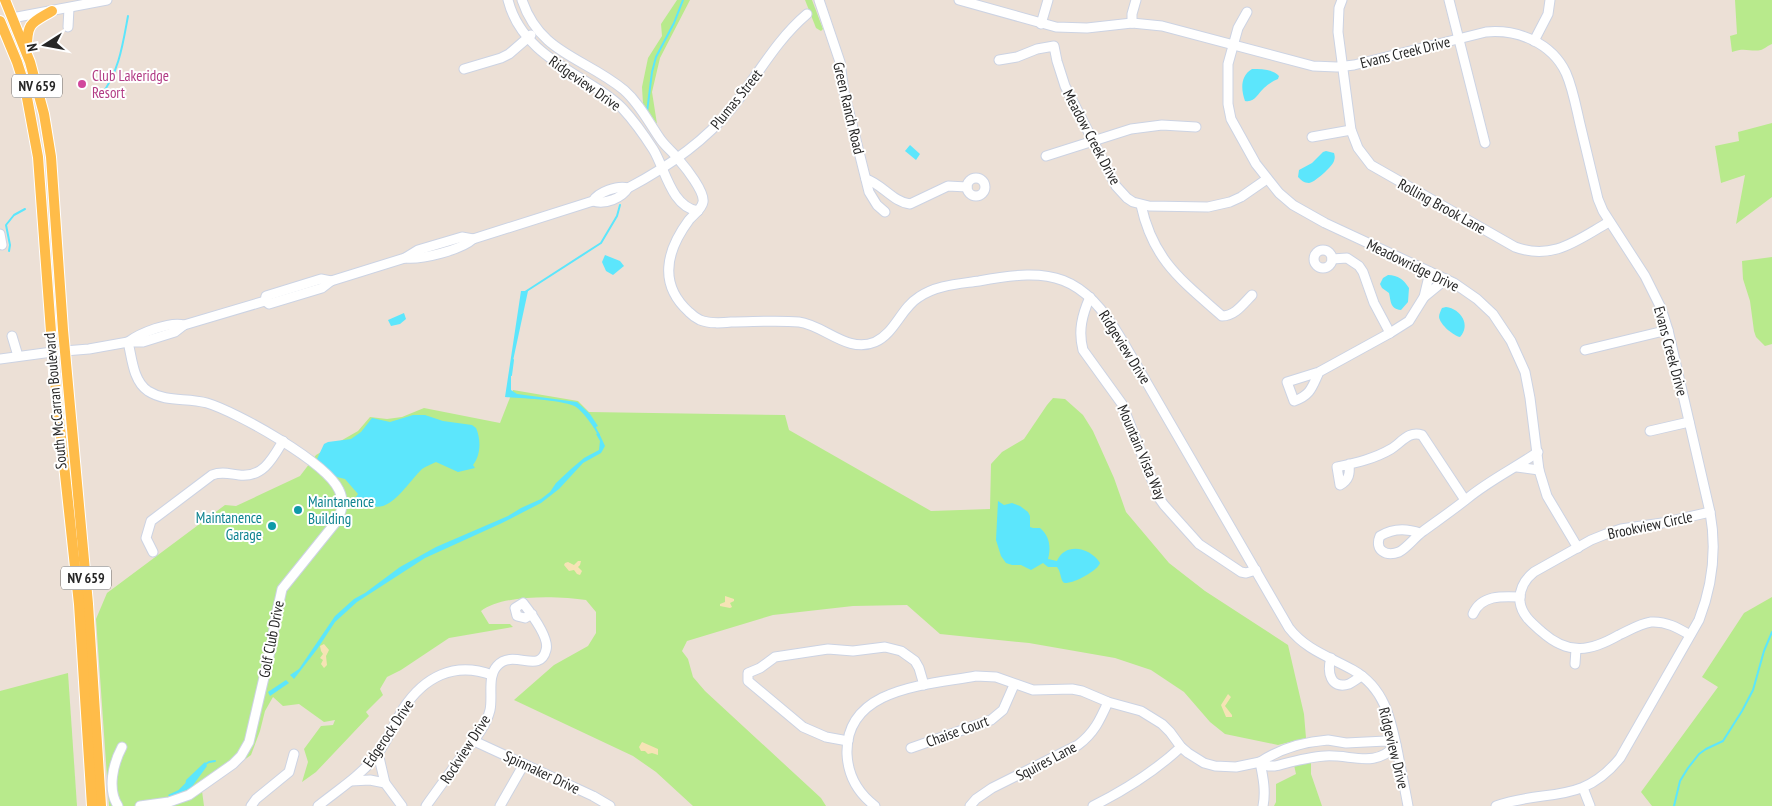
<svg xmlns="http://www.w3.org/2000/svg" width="1772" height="806" font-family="'PT Sans Narrow',sans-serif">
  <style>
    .green { fill: #b8ea8c }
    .sand { fill: #f6e3b5 }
    .water { fill: #5ce6fc }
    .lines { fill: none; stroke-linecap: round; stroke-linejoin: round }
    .stream { stroke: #5ce6fc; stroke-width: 2 }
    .minor-casing { stroke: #ccd3e3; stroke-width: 11 }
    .major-casing { stroke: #fff; stroke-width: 12 }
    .minor { stroke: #fff; stroke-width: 9 }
    .major { stroke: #ffbc49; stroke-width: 10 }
    .hotel-dot { fill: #d1479c; stroke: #fff; stroke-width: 2 }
    .culture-dot { fill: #0f9aa8; stroke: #fff; stroke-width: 2 }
    .labels { text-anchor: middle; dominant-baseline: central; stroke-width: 4; stroke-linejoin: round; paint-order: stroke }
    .shield { fill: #fff; stroke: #686868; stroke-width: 1 }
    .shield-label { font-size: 14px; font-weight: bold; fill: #272727 }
    .street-label { font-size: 15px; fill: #272727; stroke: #fff }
    .hotel-label { font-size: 15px; fill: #b23c85; stroke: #fff; text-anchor: start }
    .culture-label { font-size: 15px; fill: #0d838f; stroke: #fff; text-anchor: start }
  </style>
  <rect width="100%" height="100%" fill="#ece0d6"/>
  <g class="green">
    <polygon points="677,0 690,0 660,58 652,92 657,124 643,104 642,87 648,58 662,36 661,24"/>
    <polygon points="805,0 812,0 823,29 821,31 816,28"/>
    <path d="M1735,0H1772V44C1769,45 1764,49 1761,50C1750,52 1745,47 1732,52L1730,36L1737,34Z"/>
    <polygon points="1772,123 1772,197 1736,224 1745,175 1721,183 1715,146 1739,141 1738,132"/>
    <polygon points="1772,257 1772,344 1765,346 1756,337 1754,331 1750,301 1743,279 1742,261"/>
    <path d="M513,390L578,401L589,412L785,415L789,430L931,511L990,509L991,464L1002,452L1024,439L1047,405L1053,398L1065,399L1083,415L1093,431L1114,478L1126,512L1169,563L1205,591L1288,645L1304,714L1306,738L1278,745L1225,734L1210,722L1184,692L1151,670L1115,658L1029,643L940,634L907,605L853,606L782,614L773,615L687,641L682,651L688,659L693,677L705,691L821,798L826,806H693L656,772L633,756L514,700L554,665L588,646L596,633V612L586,600C559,596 503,594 481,611L489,624H510L513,627L449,638L401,670L387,677L380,689L383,695L366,712L369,716L316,772L302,782L308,762L304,749L321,726L333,725L335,720L324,722L299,704L283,706L273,697L265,711L260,731L251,755L202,791L204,806H109L96,619L107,593L225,505L236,506L300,476L316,455L358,431L370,417L387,419L402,417L424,408L500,423Z"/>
    <polygon points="1772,597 1772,806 1652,806 1641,792 1718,687 1702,677 1744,613"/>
    <polygon points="68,673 77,806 0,806 0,691"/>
    <polygon points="1311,761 1311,774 1322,806 1274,806 1276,802 1276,784 1296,774 1294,765"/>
  </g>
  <g class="sand">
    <polygon points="578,561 581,561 580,565 578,567 582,571 580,575 577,574 574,570 569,571 564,565 565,563 568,562 574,565"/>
    <polygon points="725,596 734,599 734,601 730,603 732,607 730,608 720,606 720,604 725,602"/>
    <polygon points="324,644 329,650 326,656 327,665 324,668 321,664 323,660 320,658 323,654 321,651 320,646"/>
    <polygon points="1228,694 1231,697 1225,706 1232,715 1232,717 1226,717 1221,705"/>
    <polygon points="642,742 658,749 658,755 652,753 648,754 645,751 641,751 639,747"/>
  </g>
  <g class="water">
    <path d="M1252,69C1261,69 1273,69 1279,76L1278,79C1273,81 1268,84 1264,88C1258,93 1255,103 1245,101C1241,90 1240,76 1252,69Z"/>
    <polygon points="910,145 920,154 916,160 905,151"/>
    <path d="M1326,151L1334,153C1335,157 1335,157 1334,161C1332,167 1314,183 1309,183C1304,183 1301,180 1298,177L1299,170L1312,163L1323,152Z"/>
    <polygon points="605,255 620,261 624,266 613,275 606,271 602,262"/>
    <path d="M1388,275C1398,275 1404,280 1409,288L1408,302L1401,310C1390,309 1391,301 1389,293L1382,288L1380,284L1383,278Z"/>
    <path d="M521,291H528L511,370V390L517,394L577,402L590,414L598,426L594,428C589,421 583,412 576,407C566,400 519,398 505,397Z"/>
    <path d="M1446,307C1461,309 1471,325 1460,337C1454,336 1440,325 1439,317C1439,314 1441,310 1442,308Z"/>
    <polygon points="404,313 406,319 400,324 391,326 388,320"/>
    <path d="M413,415H425L443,421L472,425L476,428C481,439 481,455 473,465L475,468L458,472L436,462C432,464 426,466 422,469C407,483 384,525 362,498L355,500V498L358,494L345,479L337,477L328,471L317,459L324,444L328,442L351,439L361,432L372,418L390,422Z"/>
    <polygon points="599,433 605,446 601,453 583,463 559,489 541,503 502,523 425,558 357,602 335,622 318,648 294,679 290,675 299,669 335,616 354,599 365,593 400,567 436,547 508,516 521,508 541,499 550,492 556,483 571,469 584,458 599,450 600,441 596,434"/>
    <path d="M998,501L1004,505L1012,503L1020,506L1028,512L1030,516V527L1033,528H1040C1050,536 1051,548 1048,559L1057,561C1065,542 1090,547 1100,563C1098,571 1068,587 1063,582C1060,577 1061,572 1057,567H1048L1043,563L1031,570L1021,565H1012L1006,563L1001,556L996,540Z"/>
    <polygon points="286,680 289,683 270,696 268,692"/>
    <polygon points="205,762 207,766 191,788 170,797 168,795 185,787 186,780"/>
  </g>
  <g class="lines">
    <g class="stream">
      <path d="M101,95C119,73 123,43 128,16"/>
      <polyline points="647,112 652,72 656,57 674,23 683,0"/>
      <polyline points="9,251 10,245 6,225 14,215 25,209"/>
      <polyline points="525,292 601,243 617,216 620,205"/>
      <polyline points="511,375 513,360"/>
      <polyline points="594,426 599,435"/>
      <polyline points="204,765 209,762 215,761"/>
      <polyline points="180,790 187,783"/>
      <polyline points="1674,806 1680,781 1688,768 1699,754 1706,749 1723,741 1742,711 1753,690 1764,651 1772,632"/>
    </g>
    <g class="minor-casing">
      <g id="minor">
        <path d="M508,0C519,44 558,64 593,86C604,93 615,100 623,109C634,121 644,135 653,149C665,168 671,207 698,211"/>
        <path d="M522,0C540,54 584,57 624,90C640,104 649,123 661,140C667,148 674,153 679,160C686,168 705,192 703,202C702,209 693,215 689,220C666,251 658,284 689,312C692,315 696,318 700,320C710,324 721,323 731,322C753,322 776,320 799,322C824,325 848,354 875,342C895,333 901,308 919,297C936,285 959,284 979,281C1053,267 1082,274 1122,340L1289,628C1306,650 1330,657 1353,670C1385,688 1391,720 1398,754C1401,771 1405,789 1408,806"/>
        <polyline points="819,0 840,62 844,92 869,192 877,205 885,212"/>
        <path d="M959,0L1056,27L1087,28L1132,23L1162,26L1313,66L1337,67L1354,65L1486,32C1518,29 1552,43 1566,73C1573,89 1576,107 1580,124C1586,149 1592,174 1598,199L1603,211L1645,276L1661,308L1668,330L1710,512C1717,550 1713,584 1699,620L1620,758C1581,806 1546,788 1496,806"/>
        <path d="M1342,0L1339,8L1338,32L1351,130L1358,148L1371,165L1515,247C1553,261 1577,240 1609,222"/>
        <polyline points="1449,0 1485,143"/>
        <polyline points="1247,12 1238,28 1228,64 1228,104 1231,119 1256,164 1279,193 1293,205 1325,223 1454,283 1477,299 1493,314 1511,341 1525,372 1530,398 1539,470 1547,496 1578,548"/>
        <polyline points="12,18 107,0"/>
        <polyline points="1132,23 1132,14 1136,0"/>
        <polyline points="1041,24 1048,0"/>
        <polyline points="68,27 69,8"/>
        <polyline points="1534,41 1548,14 1550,0"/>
        <polyline points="999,60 1017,57 1037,49 1054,46 1057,61 1065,86 1116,186 1127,198 1133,202 1149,206 1208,207 1230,202 1241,197 1267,179"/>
        <polyline points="464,69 501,58 509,54 531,35"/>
        <polyline points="1312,137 1351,130"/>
        <polyline points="1046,156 1131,129 1162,125 1196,127"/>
        <circle cx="976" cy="187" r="9"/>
        <path d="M866,179C882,184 893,202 910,204L948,186L967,187"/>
        <path d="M593,201C605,205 622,198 628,188C666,168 703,143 731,109C757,77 775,41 807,14"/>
        <path d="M1141,205C1153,260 1181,280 1222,316C1235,316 1243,304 1252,295"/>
        <polyline points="0,234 2,245"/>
        <circle cx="1323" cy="259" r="9"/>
        <path d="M405,258C421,260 461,250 473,239L593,201C598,192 618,185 628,188"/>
        <polyline points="1332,259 1347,258 1359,266 1363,272 1374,303 1390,333"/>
        <path d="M1090,297C1082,315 1078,331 1083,350L1122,404L1159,498L1164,505L1199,544L1241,572L1246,573L1256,570"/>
        <polyline points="1424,297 1446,279"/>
        <polyline points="265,301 269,304 322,288 331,281"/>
        <polyline points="12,336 18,356"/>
        <path d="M128,342C132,358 133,381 148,391C167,403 186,397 207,403C237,412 326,462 339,490C345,502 342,512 336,522L282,589L275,621L272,643L249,742L241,756L233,764L189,795L169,802L140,806"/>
        <path d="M128,342C140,333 170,321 184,325"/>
        <polyline points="1585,350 1668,330"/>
        <polyline points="0,359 52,352 89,349 128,342 143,342 175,332 184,325 265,301 266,296 321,279 331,281 405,258 418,250 462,237 473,239"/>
        <path d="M1319,372C1312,387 1311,395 1294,401L1287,382L1319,372L1390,333L1409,321L1424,297L1430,272"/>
        <polyline points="1650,431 1689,422"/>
        <path d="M1349,464C1350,474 1349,480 1340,485L1337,467C1355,463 1374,459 1391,449C1401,443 1409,430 1422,435L1465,500"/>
        <polyline points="1517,467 1539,470"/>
        <path d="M1420,533C1406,528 1393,528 1380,536C1374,550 1386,557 1399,552C1407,548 1414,538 1422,532C1437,521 1453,510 1468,498C1490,480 1515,468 1538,452"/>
        <path d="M153,552L146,538L151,521L212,475C222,471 230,474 239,475C263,478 273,458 283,441"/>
        <path d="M1473,614C1481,595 1502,596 1520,597"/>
        <path d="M1690,635C1678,628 1666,621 1651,622C1639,624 1630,630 1619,635C1591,651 1569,656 1542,632C1533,624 1522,616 1520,602C1519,590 1524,580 1534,572L1591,540L1606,534L1621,529L1662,523L1710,512"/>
        <path d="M1331,658C1327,671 1330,690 1349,684C1353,682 1358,678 1362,676"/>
        <polyline points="1575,664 1576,649"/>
        <path d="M1328,740L1346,743L1386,741L1396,745C1375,769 1351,754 1325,756C1308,757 1291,762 1275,766H1268L1260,762C1281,748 1303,742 1328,740Z"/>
        <polyline points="474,741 593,796 610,806"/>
        <polyline points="848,741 826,737 803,727 748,681 748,673 760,668 775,657 828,649 853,651 885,647 901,651 915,661 919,668 924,685"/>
        <polyline points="911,748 991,720 1003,710 1014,685"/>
        <polyline points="378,753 385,783 402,806"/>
        <polyline points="351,781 370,780 385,783"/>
        <polyline points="1583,788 1590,806"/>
        <path d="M118,806C107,789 113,764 122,747"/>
        <polyline points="251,806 256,799 289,772 294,754"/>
        <path d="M318,806C338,790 360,776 376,756C387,742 394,724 403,709C424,677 454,661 492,675"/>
        <path d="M426,806C438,789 450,773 462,756C472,743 486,727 490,710C493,696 487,677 497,666C513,648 540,675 546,650C550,638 530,612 523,603L515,608L517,616L525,618L532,614"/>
        <polyline points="500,806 524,764"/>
        <path d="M875,806C858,793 848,776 847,754C845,687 928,685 976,676L996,677L1033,690L1072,689L1082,691L1108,702L1141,711L1162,724L1170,732L1181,747L1188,753L1204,763L1215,766L1236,767L1260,762C1263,777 1266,791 1263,806"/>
        <path d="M970,806L976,799L992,788L1078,745C1094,733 1100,720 1108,702"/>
        <path d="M1093,806C1125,790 1154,772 1181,747"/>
      </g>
    </g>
    <g class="major-casing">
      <g id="major">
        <polyline points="5,0 30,62 44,114 51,157 63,330 88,604 101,806"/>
        <polyline points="0,21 17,62 25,87 38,157 54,372 79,604 92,806"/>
        <path d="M27,47C27,22 32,23 52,11"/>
      </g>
    </g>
    <use href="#minor" class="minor"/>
    <use href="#major" class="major"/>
  </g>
  <circle class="hotel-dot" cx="82" cy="84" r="5"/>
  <g class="culture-dot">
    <circle cx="298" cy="510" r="5"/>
    <circle cx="272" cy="526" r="5"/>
  </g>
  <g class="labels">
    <g class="shield">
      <rect x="12" y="74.5" width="50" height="23" rx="4"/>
      <rect x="61" y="566.5" width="50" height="23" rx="4"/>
    </g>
    <g class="shield-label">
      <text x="37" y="86">NV 659</text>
      <text x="86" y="578">NV 659</text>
    </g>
    <g class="street-label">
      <text transform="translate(1405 52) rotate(-14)">Evans Creek Drive</text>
      <text transform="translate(585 83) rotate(35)">Ridgeview Drive</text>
      <text transform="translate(736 99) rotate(-51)">Plumas Street</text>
      <text transform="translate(849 108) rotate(77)">Green Ranch Road</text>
      <text transform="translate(1092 137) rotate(62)">Meadow Creek Drive</text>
      <text transform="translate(1442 206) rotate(29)">Rolling Brook Lane</text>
      <text transform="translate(1413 265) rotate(26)">Meadowridge Drive</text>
      <text transform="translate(1125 347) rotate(58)">Ridgeview Drive</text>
      <text transform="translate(1671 351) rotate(75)">Evans Creek Drive</text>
      <text transform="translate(55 401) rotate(-95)">South McCarran Boulevard</text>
      <text transform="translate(1142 452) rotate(67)">Mountain Vista Way</text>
      <text transform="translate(1650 525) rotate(-12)">Brookview Circle</text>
      <text transform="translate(271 639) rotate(-79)">Golf Club Drive</text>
      <text transform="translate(957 731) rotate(-20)">Chaise Court</text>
      <text transform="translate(388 733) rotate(-56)">Edgerock Drive</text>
      <text transform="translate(1394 748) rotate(76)">Ridgeview Drive</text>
      <text transform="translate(465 749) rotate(-57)">Rockview Drive</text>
      <text transform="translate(1046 761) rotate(-28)">Squires Lane</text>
      <text transform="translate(542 772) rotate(25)">Spinnaker Drive</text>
    </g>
    <g class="hotel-label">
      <text x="92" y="75">Club Lakeridge<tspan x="92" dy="17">Resort</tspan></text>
    </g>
    <g class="culture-label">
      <text x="308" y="501">Maintanence<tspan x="308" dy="17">Building</tspan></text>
      <text x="262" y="517" text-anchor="end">Maintanence<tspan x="262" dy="17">Garage</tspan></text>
    </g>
  </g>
  <g transform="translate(45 45) rotate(259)" stroke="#ffffff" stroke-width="4" paint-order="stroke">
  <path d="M0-4L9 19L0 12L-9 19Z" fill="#272727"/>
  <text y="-8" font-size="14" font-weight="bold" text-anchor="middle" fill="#272727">N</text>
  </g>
</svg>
